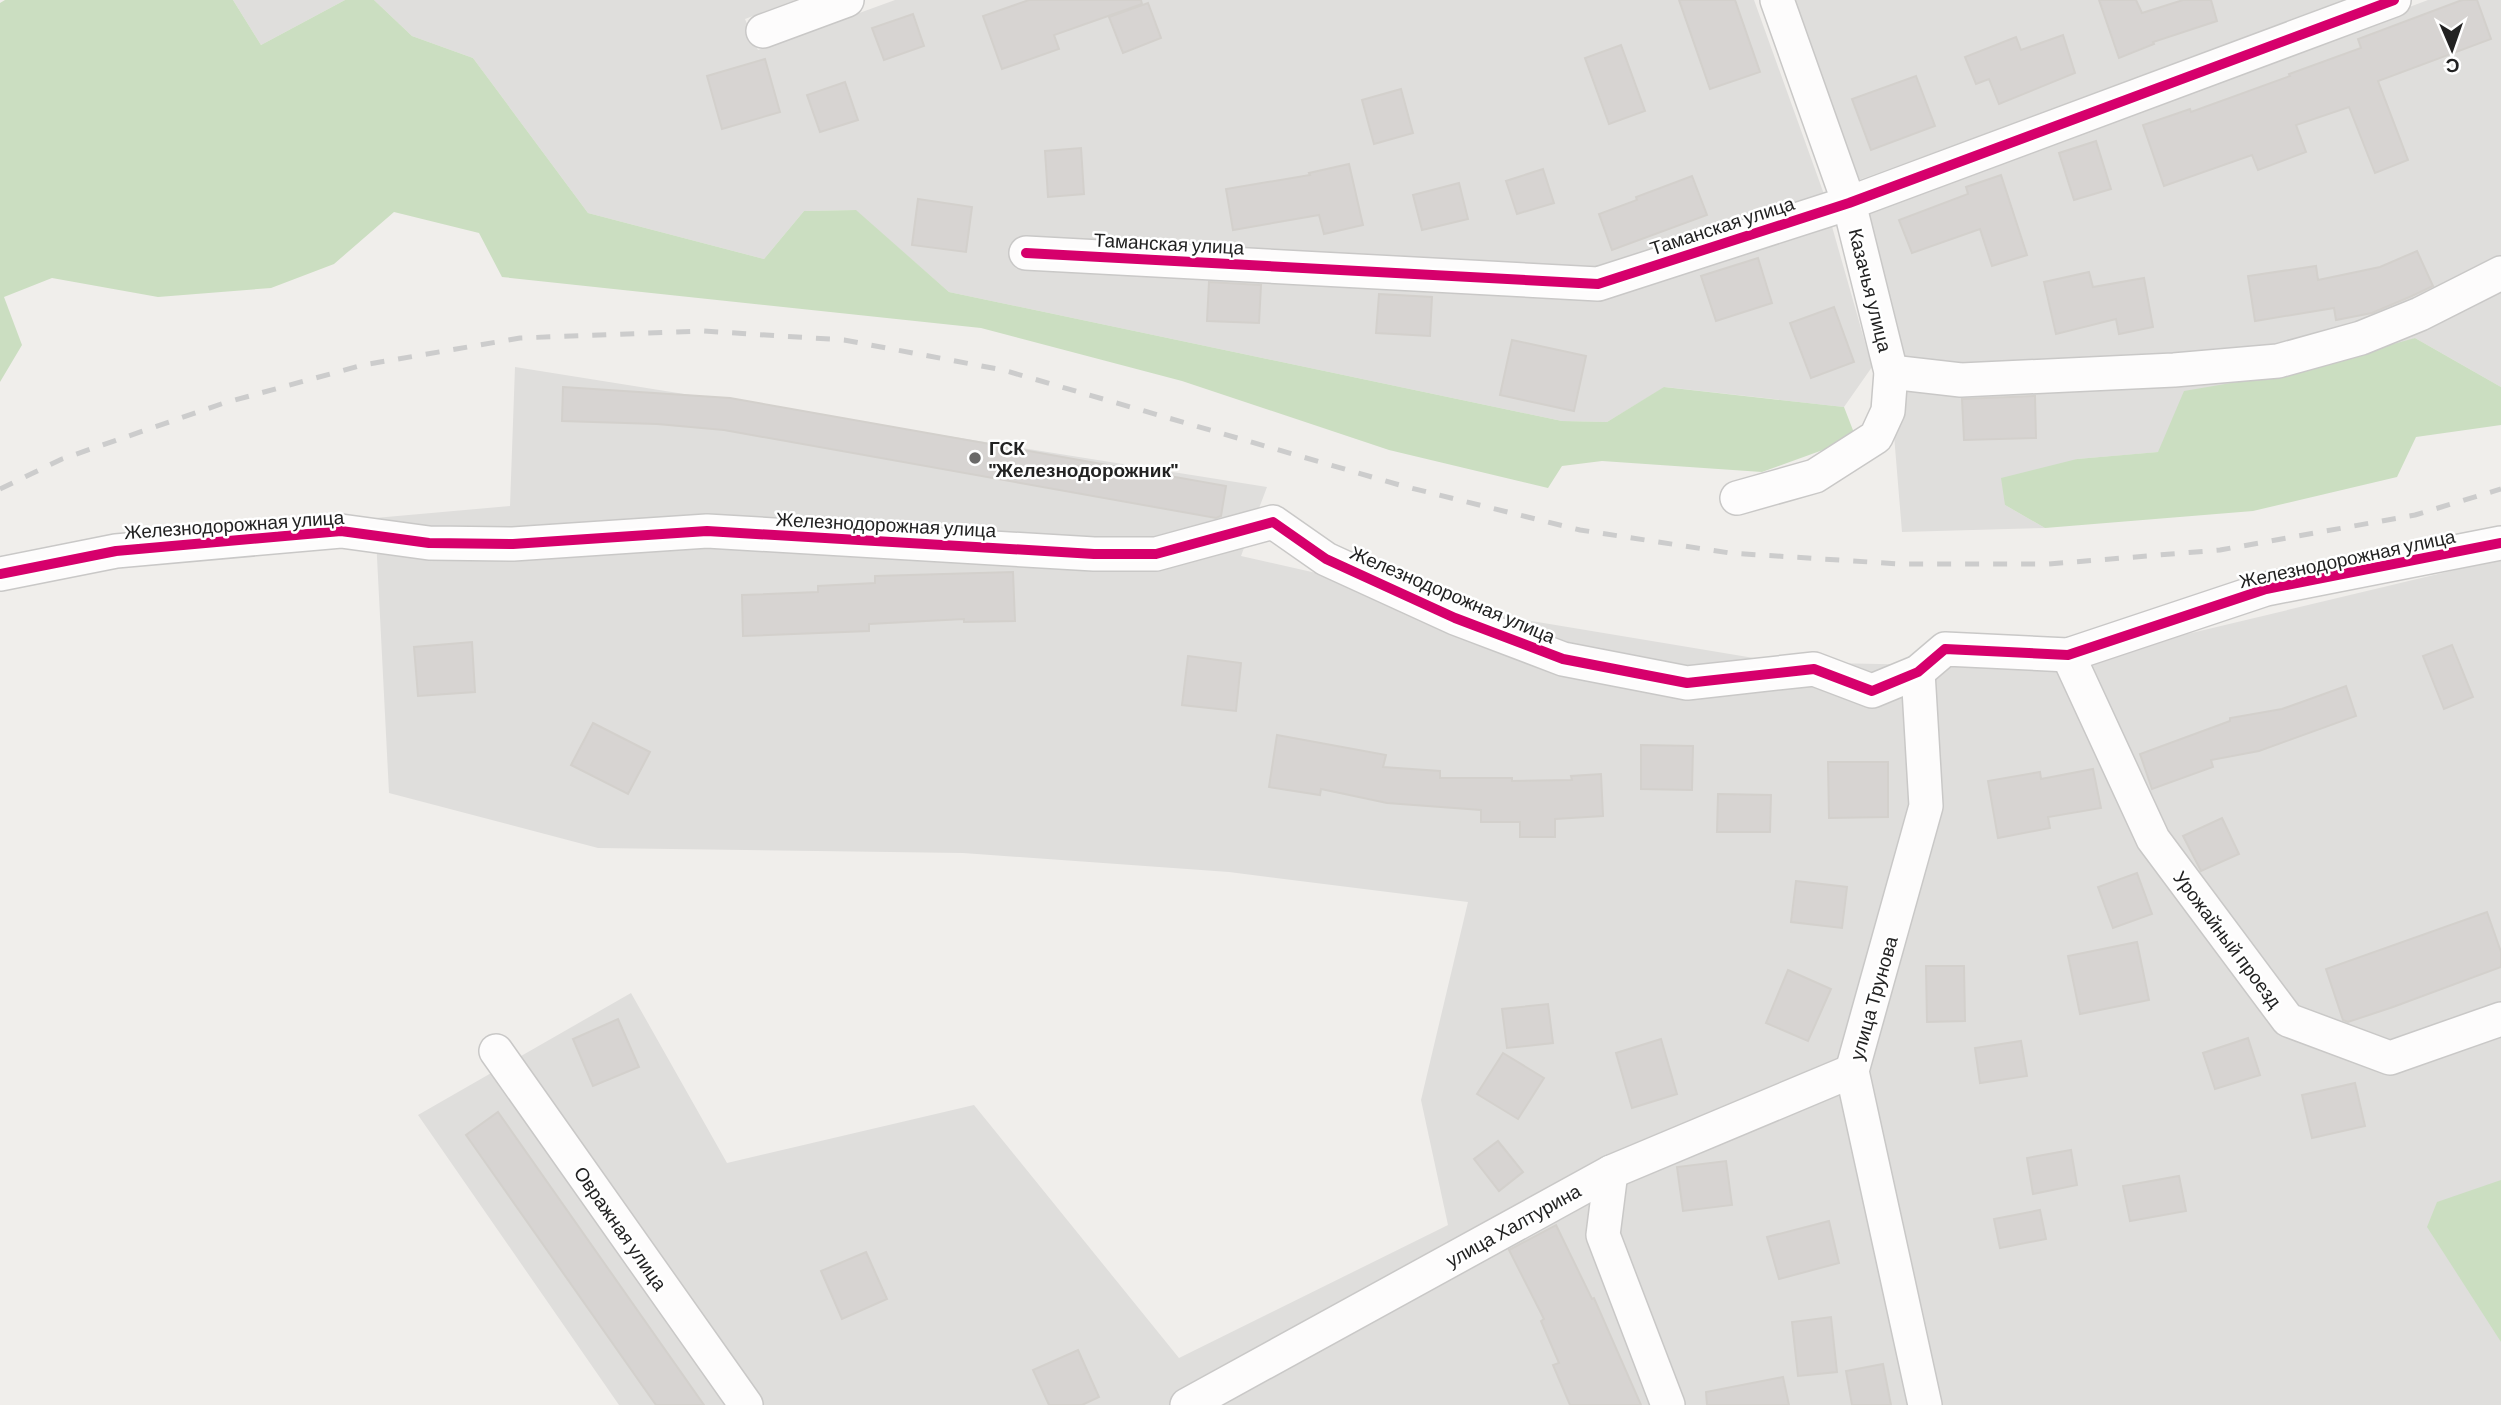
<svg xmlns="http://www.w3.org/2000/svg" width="2501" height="1405" font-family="Barlow,sans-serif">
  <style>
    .residential { fill: #dfdedc }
    .forest { fill: #cbdec1 }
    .building { fill: #d7d4d2; stroke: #d3d0cc; stroke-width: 2 }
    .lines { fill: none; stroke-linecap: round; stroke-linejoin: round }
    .minor-casing { stroke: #c9c8c7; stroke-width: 36 }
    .minor { stroke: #fdfcfc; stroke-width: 33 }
    .rail { stroke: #ccc; stroke-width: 5; stroke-dasharray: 14 14; stroke-linecap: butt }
    .cycleway-casing { stroke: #fff; stroke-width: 15 }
    .cycleway { stroke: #d6006c; stroke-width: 10 }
    .poi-dot { fill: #6a6968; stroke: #fff; stroke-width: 2.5 }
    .labels { text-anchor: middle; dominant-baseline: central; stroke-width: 5; stroke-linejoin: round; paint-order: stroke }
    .street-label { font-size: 19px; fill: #222; stroke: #fff }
    .poi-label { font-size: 19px; font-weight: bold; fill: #222; stroke: #fff; text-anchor: start }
  </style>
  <rect width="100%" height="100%" fill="#f0eeeb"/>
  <g class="residential">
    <polygon points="233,0 345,0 261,45"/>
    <polygon points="374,0 795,0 745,19 758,50 895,0 1754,0 1825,197 1595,273 1014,241 1013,262 1600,295 1831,223 1872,367 1844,407 1665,387 1607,422 1562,421 949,292 855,210 804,211 764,259 588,213 473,58 412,36"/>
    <polygon points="1791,0 2353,0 1856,181"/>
    <polygon points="2428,0 2501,0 2501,387 2415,338 2159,452 2077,459 2005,505 2045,528 1902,532 1894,435 1864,212"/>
    <polygon points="515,367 1267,487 1241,556 1519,619 1778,662 1981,666 2162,640 2501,559 2501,1405 619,1405 418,1115 631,993 727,1163 974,1105 1179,1358 1448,1225 1421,1100 1468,902 1229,872 963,853 598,848 389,793 375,518 510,506"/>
  </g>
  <g class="forest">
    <polygon points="5,0 233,0 261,45 345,0 374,0 412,36 473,58 588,213 764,259 804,211 856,210 949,292 1562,421 1607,422 1664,387 1844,407 1856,438 1762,472 1602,461 1562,466 1548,488 1389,450 1182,381 981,328 502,277 479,233 394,212 334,264 271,288 158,297 52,278 4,297 22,345 0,382 0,3"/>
    <polygon points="2415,338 2501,387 2501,425 2416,437 2397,477 2253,511 2045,528 2005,505 2001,478 2077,459 2158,452 2184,391 2289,373"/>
    <polygon points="2501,1180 2501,1342 2427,1227 2437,1202"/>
  </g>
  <g class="building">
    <polygon points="1029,0 1141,0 1142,4 1054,35 1059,49 1002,69 983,16"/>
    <polygon points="1679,0 1735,0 1760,72 1710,89"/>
    <polygon points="2099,0 2136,0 2142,13 2183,0 2211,0 2217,21 2153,42 2154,44 2119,58"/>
    <polygon points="2462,0 2477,0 2491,39 2378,81 2408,160 2375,173 2349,107 2296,125 2306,152 2258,170 2252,155 2164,186 2143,125 2190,109 2191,112 2290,76 2289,74 2361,48 2358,39"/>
    <polygon points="1148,3 1161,38 1123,53 1109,17"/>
    <polygon points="913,14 924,46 884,60 872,28"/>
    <polygon points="2063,35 2075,73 1999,104 1989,79 1976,84 1965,57 2016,37 2021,50"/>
    <polygon points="1621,45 1645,111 1609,124 1585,58"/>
    <polygon points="765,59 780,112 722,129 707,76"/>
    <polygon points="1916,76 1935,126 1871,150 1852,99"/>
    <polygon points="845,82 858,120 820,132 807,95"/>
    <polygon points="1401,89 1413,133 1374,144 1362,100"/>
    <polygon points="2096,141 2111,189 2074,200 2059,153"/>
    <polygon points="1081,148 1084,194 1048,197 1045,151"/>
    <polygon points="1349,164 1363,225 1324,234 1319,215 1233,230 1226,189 1310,175 1309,173"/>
    <polygon points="1543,169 1554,203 1517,214 1506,181"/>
    <polygon points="2001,175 2027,255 1992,266 1980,229 1912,253 1899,220 1968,194 1966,187"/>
    <polygon points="1692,176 1707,215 1612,250 1599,214 1637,200 1636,197"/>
    <polygon points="1459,183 1468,219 1422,230 1413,195"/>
    <polygon points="918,199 972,207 966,252 912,245"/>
    <polygon points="2417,251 2433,286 2412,296 2372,313 2336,320 2334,308 2255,321 2248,276 2316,266 2318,280 2380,267"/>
    <polygon points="1758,258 1772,303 1716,321 1701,276"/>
    <polygon points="2089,272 2093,287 2144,278 2153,327 2119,334 2116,319 2056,334 2044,282"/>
    <polygon points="1209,282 1261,285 1259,323 1207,321"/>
    <polygon points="1379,294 1432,297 1430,336 1376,333"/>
    <polygon points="1834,307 1854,362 1811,378 1790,323"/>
    <polygon points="1512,340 1586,356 1574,411 1500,395"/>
    <polygon points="563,387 730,398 1226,486 1221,516 1216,518 724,430 657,424 562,421"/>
    <polygon points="2035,396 2036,438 1964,440 1962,399"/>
    <polygon points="1013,572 1015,621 964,622 964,619 869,624 869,631 743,636 742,595 818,592 818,586 875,583 875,576"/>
    <polygon points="472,642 475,692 418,696 414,647"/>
    <polygon points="2452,645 2473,697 2444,709 2423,656"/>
    <polygon points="1188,656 1241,663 1236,711 1182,705"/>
    <polygon points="2346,686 2356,716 2259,751 2211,760 2213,767 2152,789 2140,754 2230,721 2230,718 2282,709"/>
    <polygon points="593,723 650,752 628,794 571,765"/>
    <polygon points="1277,735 1386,755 1383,767 1440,771 1440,778 1512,778 1512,781 1572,780 1571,776 1601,774 1603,816 1555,819 1555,837 1520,837 1520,822 1481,822 1481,810 1387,803 1321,789 1320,795 1269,787"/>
    <polygon points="1641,745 1693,746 1692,790 1641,789"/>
    <polygon points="1828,762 1888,762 1888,817 1829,818"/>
    <polygon points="2093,769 2101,808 2048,817 2050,828 1998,838 1988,781 2040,772 2041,779"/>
    <polygon points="1718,794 1771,795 1770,832 1717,832"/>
    <polygon points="2222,818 2239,854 2201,871 2183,836"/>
    <polygon points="2137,873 2152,914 2113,928 2098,887"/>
    <polygon points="1796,881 1847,887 1842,928 1791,922"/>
    <polygon points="2487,912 2501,952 2501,967 2393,1007 2348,1022 2343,1020 2326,969"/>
    <polygon points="2137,942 2149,1000 2080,1014 2068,956"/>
    <polygon points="1926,966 1964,966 1965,1021 1927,1022"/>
    <polygon points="1788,970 1831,989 1808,1041 1766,1023"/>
    <polygon points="1548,1004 1553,1043 1507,1048 1502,1009"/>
    <polygon points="618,1019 639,1067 593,1086 573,1039"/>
    <polygon points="2248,1038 2260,1075 2215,1089 2203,1053"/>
    <polygon points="1661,1039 1677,1094 1632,1108 1616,1053"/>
    <polygon points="2021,1041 2027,1076 1980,1083 1975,1048"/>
    <polygon points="1503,1053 1544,1078 1518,1119 1477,1094"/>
    <polygon points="2355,1083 2365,1126 2312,1138 2302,1095"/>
    <polygon points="498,1112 704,1405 656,1405 466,1135"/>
    <polygon points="1498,1141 1523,1172 1499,1191 1474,1159"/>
    <polygon points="2071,1150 2077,1185 2033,1194 2027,1158"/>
    <polygon points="1726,1161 1732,1205 1683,1211 1677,1167"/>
    <polygon points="2179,1176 2186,1211 2130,1221 2123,1186"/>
    <polygon points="2040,1210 2046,1239 2000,1248 1994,1219"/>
    <polygon points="1829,1221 1839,1263 1779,1279 1767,1237"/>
    <polygon points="1556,1225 1592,1299 1594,1298 1641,1405 1570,1405 1553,1365 1559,1363 1541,1321 1544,1319 1509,1250"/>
    <polygon points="866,1252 887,1299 842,1319 821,1271"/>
    <polygon points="1831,1317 1837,1372 1798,1376 1792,1322"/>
    <polygon points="1078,1350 1099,1397 1082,1405 1049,1405 1033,1370"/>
    <polygon points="1883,1364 1891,1405 1852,1405 1846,1371"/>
    <polygon points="1783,1377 1789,1405 1707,1405 1706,1392"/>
  </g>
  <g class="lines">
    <g class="minor-casing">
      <g id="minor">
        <polyline points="763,31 847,0"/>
        <polyline points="1026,253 1598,284 1849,203 2394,0"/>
        <polyline points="1891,372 1961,380 2174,370 2278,361 2361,338 2420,314 2501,273"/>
        <polyline points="1737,498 1815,476 1876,437 1888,411 1891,372 1849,203 1777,0"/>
        <polyline points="0,574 116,551 341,531 429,543 513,544 707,531 1094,554 1156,554 1273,522 1326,559 1455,618 1563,659 1687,683 1814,669 1872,691 1918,672 1945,649 2068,655 2266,589 2501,543"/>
        <polyline points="2068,655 2153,839 2288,1020 2390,1058 2501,1019"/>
        <polyline points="1918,672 1926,806 1852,1071 1925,1405"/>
        <polyline points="496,1051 746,1405"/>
        <polyline points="1611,1172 1603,1235 1668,1405"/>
        <polyline points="1187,1405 1611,1172 1852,1071"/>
      </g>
    </g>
    <use href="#minor" class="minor"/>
    <polyline class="rail" points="0,489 62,459 224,403 363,365 520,338 703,331 844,340 1003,370 1403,486 1580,530 1730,553 1900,564 2049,564 2220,550 2415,515 2501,489"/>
    <g class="cycleway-casing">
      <g id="cycleway">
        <polyline points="1026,253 1598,284 1849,203 2394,0"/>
        <polyline points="0,574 116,551 341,531 429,543 513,544 707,531 1094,554 1156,554 1273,522 1326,559 1455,618 1563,659 1687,683 1814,669 1872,691 1918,672 1945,649 2068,655 2266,589 2501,543"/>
      </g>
    </g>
    <use href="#cycleway" class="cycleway"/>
  </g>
  <circle class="poi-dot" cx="975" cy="458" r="7"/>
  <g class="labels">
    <g class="street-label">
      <text transform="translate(1722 225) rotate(-18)">Таманская улица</text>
      <text transform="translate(1169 243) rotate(3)">Таманская улица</text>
      <text transform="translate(1871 290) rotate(76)">Казачья улица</text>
      <text transform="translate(234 524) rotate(-4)">Железнодорожная улица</text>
      <text transform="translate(886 524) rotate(3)">Железнодорожная улица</text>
      <text transform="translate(2347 558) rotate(-12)">Железнодорожная улица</text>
      <text transform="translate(1453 594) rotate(23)">Железнодорожная улица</text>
      <text transform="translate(2228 939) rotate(53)">Урожайный проезд</text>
      <text transform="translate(1873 998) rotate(-74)">улица Трунова</text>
      <text transform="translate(1513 1225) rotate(-29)">улица Халтурина</text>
      <text transform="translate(621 1228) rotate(55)">Овражная улица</text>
    </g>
    <g class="poi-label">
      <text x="989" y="447">ГСК<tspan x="989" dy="22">"Железнодорожник"</tspan></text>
    </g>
  </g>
  <g transform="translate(2452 49) rotate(178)" stroke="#ffffff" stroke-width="5" paint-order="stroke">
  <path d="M0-5L12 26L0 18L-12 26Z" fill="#222222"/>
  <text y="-10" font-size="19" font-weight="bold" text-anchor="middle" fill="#222222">С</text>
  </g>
</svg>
